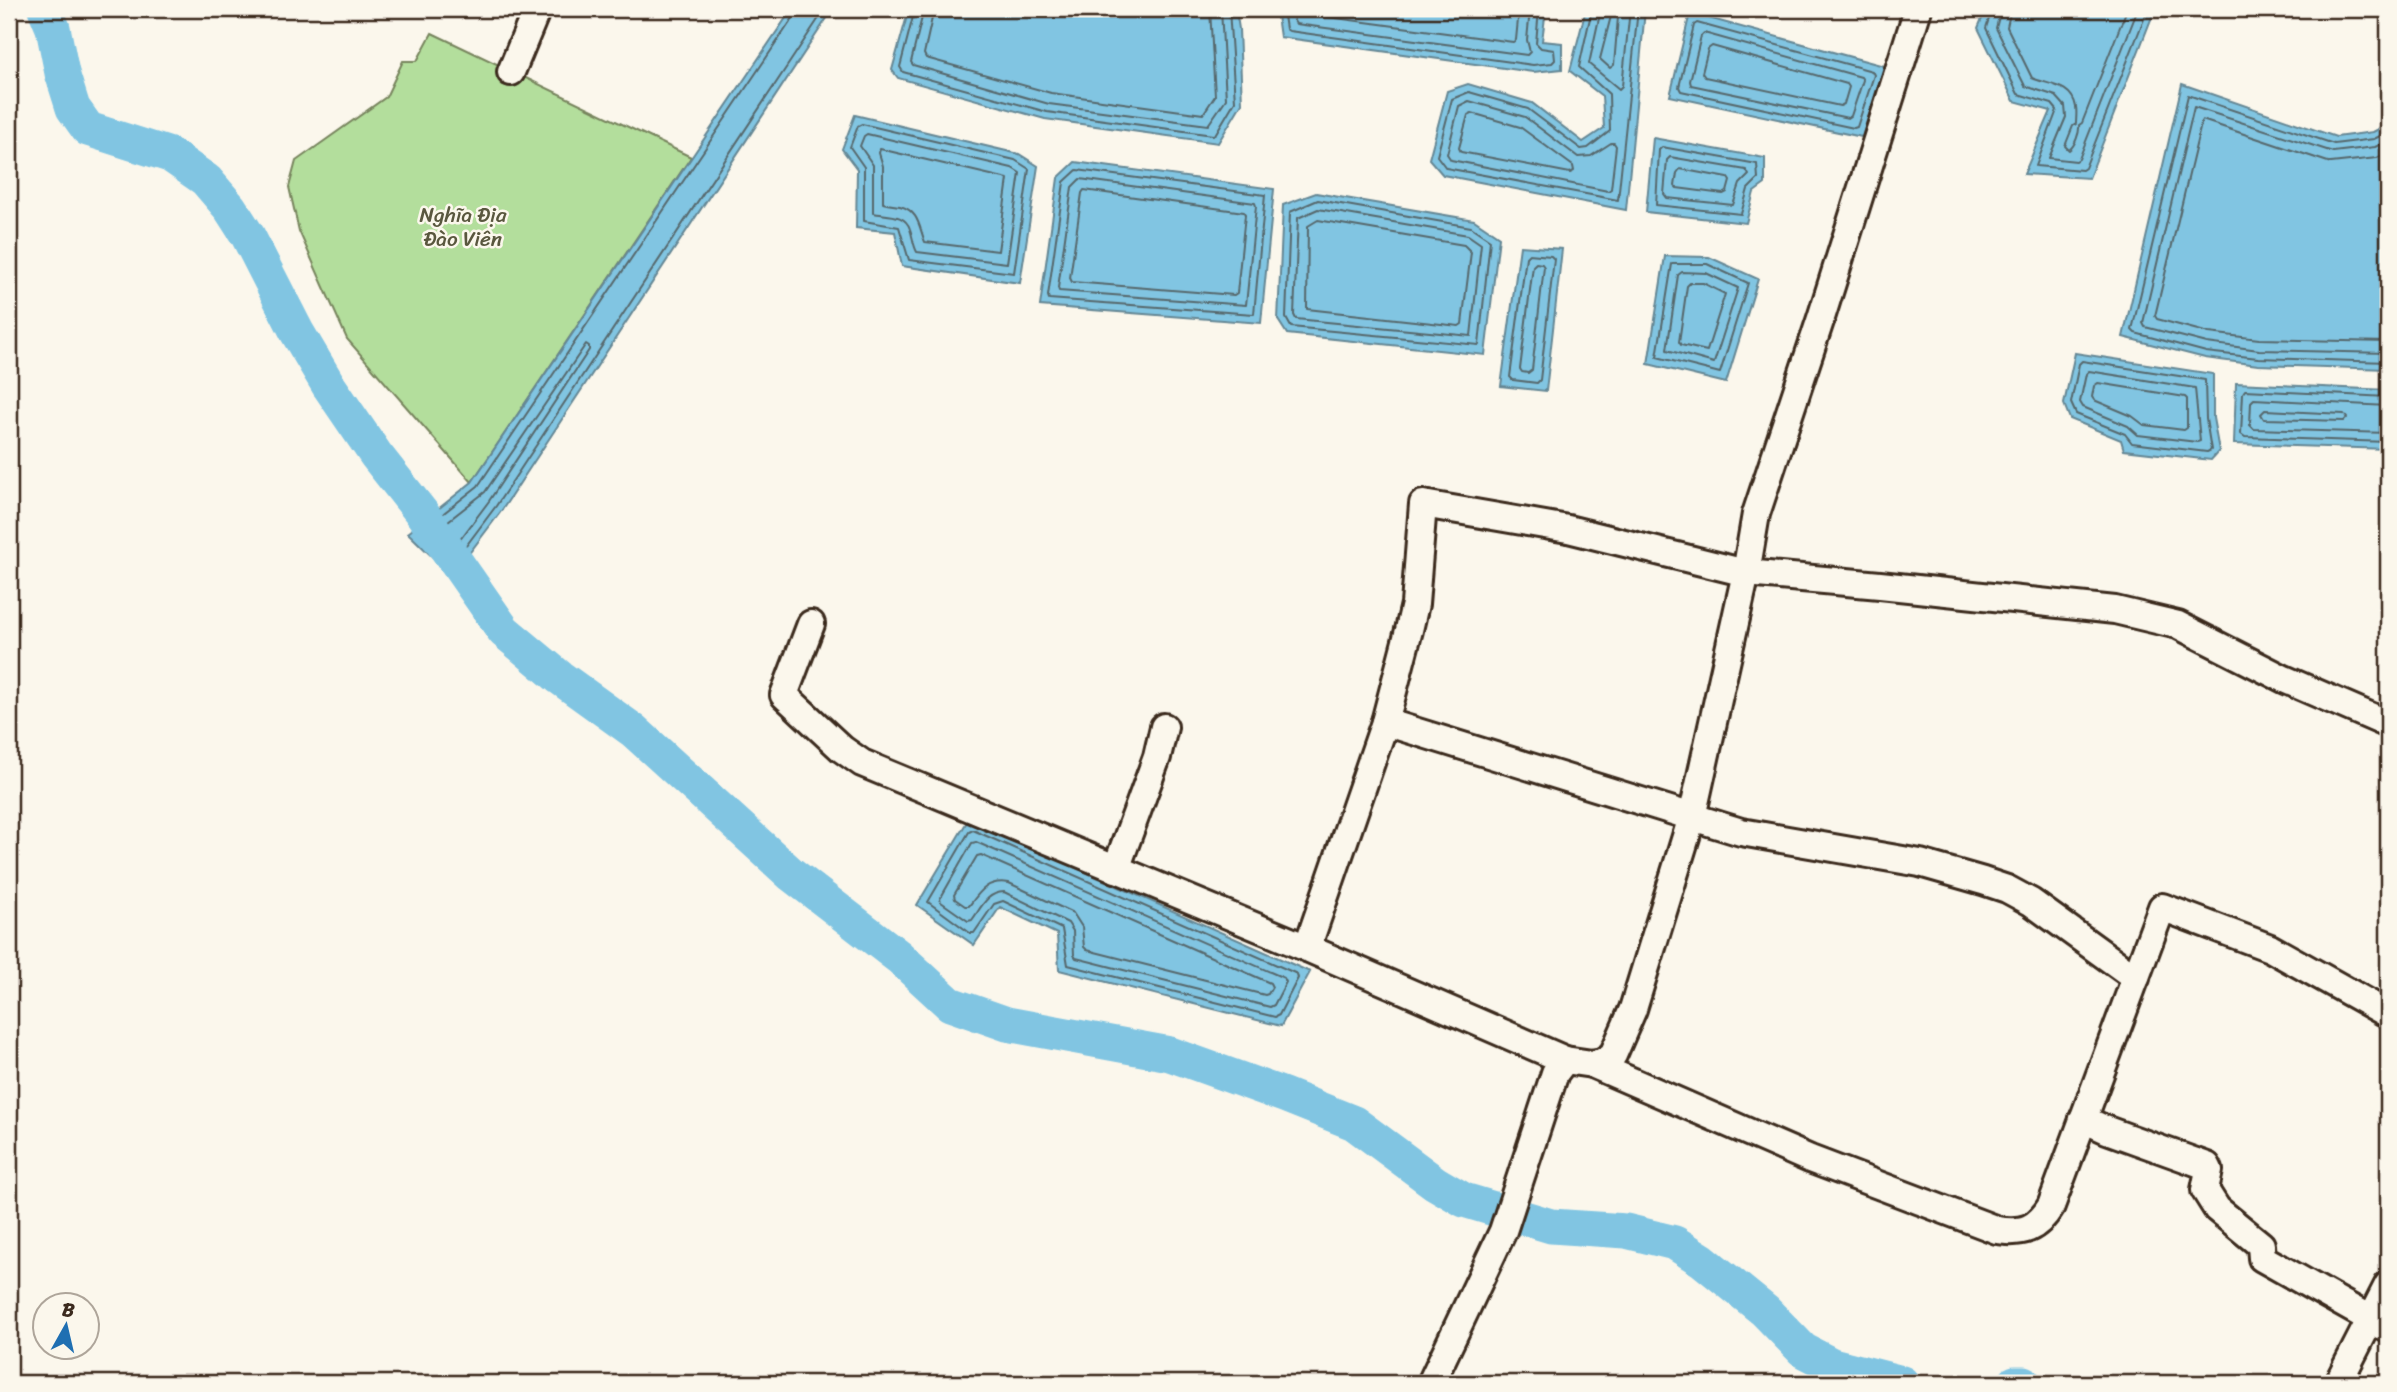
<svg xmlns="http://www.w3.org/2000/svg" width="2397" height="1392" font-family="Sriracha,sans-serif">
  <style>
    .green { fill: #b3de9c; stroke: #77845d; stroke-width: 2 }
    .water { fill: #81c5e2; stroke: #658794; stroke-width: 2 }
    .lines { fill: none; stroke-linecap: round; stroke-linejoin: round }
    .shore { stroke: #57686c; stroke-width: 2 }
    .river { stroke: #81c5e2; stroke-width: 35 }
    .minor-casing { stroke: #3b2a1e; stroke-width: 32 }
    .minor { stroke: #fbf7ec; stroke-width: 26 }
    .labels { text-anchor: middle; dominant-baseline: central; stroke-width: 5; stroke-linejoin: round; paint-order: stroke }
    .park-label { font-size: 21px; fill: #59573e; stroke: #fbf7ec }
  </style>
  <rect width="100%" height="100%" fill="#fbf7ec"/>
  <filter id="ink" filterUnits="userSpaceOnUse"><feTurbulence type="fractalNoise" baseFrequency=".0143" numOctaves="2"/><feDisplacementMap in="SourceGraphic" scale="14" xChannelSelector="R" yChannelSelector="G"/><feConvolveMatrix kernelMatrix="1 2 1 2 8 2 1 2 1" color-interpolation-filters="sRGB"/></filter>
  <g filter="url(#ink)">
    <polygon class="green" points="432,33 691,157 472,482 347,339 299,231 289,187 296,161 386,97 403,61 417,61"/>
    <g class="water">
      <polygon points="792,9 833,9 502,510 452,576 408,533 472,482"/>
      <polygon points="909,9 1236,10 1239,29 1242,103 1218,143 1045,119 898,78 892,70"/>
      <polygon points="1276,9 1546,9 1542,41 1562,43 1562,69 1533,72 1280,37"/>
      <polygon points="1586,9 1645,10 1626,210 1443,175 1429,159 1447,91 1468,84 1532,103 1583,142 1604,128 1602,96 1570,71"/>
      <polygon points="1986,9 2155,9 2089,178 2024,174 2051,111 2014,101 1978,28"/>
      <polygon points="1690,13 1884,66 1862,137 1670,96"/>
      <polygon points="2182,84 2336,137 2373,132 2388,124 2388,369 2258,365 2205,358 2123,337"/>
      <polygon points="855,115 1019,154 1038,166 1020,283 902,266 895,232 856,228 857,169 842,149"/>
      <polygon points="1653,138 1765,158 1765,184 1754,192 1746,223 1646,212"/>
      <polygon points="1075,162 1274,189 1261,323 1040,306 1058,178"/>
      <polygon points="1316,193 1474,220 1499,237 1485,355 1287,334 1278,320 1283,205"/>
      <polygon points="1520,246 1562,249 1546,391 1501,386"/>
      <polygon points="1665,256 1709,257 1758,279 1726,383 1648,364"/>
      <polygon points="2075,353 2213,374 2213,418 2219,451 2211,460 2124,450 2121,440 2070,419 2064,404"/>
      <polygon points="2236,383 2388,390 2388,449 2234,444"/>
      <polygon points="968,820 1310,972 1281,1026 1059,970 1057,934 1000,907 974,945 917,905"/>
    </g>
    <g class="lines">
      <g class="shore">
        <polyline points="797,9 795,15 478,486 421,531 421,536 449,563 454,562 496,506 825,9"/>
        <polyline points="915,9 900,67 903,72 1047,112 1213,135 1216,133 1235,101 1229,9"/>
        <polyline points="924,9 911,62 913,65 1049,104 1208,125 1226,99 1221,9"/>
        <polyline points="934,9 924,54 926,58 1051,93 1203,114 1215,96 1210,9"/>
        <polyline points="1283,9 1286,29 1289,31 1533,65 1552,63 1555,60 1554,50 1541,48 1536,43 1539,9"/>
        <polyline points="1292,9 1294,21 1296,24 1527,55 1530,52 1527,40 1530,9"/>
        <polyline points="1302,9 1306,14 1513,42 1516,40 1519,9"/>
        <polyline points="1592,9 1579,67 1609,94 1610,131 1588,148 1581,149 1528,109 1469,92 1452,99 1437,156 1446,168 1618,200 1638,9"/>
        <polyline points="1601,9 1589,64 1619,89 1622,86 1630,9"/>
        <polyline points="1992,9 1986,28 2018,94 2052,104 2057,110 2036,166 2082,170 2085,168 2148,9"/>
        <polyline points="2001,9 1996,28 2025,86 2056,96 2065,106 2066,117 2049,158 2076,161 2079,159 2138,9"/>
        <path d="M2011,9L2007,27L2032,78C2048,85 2072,84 2076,107C2077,113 2076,119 2076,124L2073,126L2065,146L2069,150C2075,146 2080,132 2079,125L2082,123L2127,9"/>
        <polygon points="1615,14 1618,17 1614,65 1610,68 1600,59 1611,16"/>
        <polygon points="1697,23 1872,71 1874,75 1857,127 1854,128 1681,91 1679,87 1694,25"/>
        <polygon points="1704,33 1861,77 1863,80 1851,116 1848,118 1691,85 1690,81 1701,36"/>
        <polygon points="1712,46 1847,84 1849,87 1844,104 1840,106 1705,77 1702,73 1708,49"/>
        <polygon points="1469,101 1525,117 1578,157 1591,156 1611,143 1614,143 1616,146 1611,189 1608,191 1451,160 1447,154 1459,106"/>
        <polygon points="1472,113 1520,127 1573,166 1574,171 1570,173 1461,152 1459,148 1468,115"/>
        <polygon points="862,124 1015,160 1029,169 1014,273 909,260 899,227 864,221 864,167 850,147 858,126"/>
        <polyline points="2388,132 2374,139 2334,144 2188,95 2132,330 2135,333 2206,352 2258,358 2388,362"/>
        <path d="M867,134L1012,168L1020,173L1007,263L917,252C913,245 913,237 910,229C905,213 887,216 873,213V165L860,146L864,136Z"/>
        <polyline points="2388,141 2375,147 2333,152 2194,107 2143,323 2145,327 2207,343 2259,350 2388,353"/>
        <polygon points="1662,147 1757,164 1758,179 1748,189 1741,214 1656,205 1659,150"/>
        <path d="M880,149L1008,179L998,251L925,242C919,227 919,211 900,206C894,205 889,205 883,203V166L879,153Z"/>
        <polyline points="2388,153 2377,158 2331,163 2202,120 2155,316 2157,319 2209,333 2259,339 2388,342"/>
        <polygon points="1670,157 1746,170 1749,175 1740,184 1733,205 1667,198 1664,194 1667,160"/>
        <polygon points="1680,169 1728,178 1730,181 1727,192 1723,194 1677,188 1675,186 1677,173"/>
        <polygon points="1077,170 1265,195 1254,314 1049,299 1048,296 1064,182"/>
        <polygon points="1080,179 1255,203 1256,206 1246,305 1059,291 1058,288 1072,187"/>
        <polygon points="1084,190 1244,212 1245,215 1237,293 1234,295 1072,282 1070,278 1082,193"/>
        <polygon points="1318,200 1471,227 1490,240 1479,345 1291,327 1286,318 1290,212"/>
        <polygon points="1318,209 1468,235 1481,244 1471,336 1296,319 1294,315 1298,218"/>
        <polygon points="1318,220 1464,245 1471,252 1462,324 1459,326 1307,309 1308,226"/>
        <polygon points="1529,254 1551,256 1554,259 1540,380 1537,383 1513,380 1510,377 1526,257"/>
        <polygon points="1536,263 1542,264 1544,267 1532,370 1528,373 1522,372 1520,369 1533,266"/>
        <polygon points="1672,264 1707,264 1748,283 1720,373 1657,357"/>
        <polygon points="1682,272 1706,273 1738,288 1714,363 1667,350 1678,275"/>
        <polygon points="1690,283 1703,283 1725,294 1707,351 1681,345 1679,342 1687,286"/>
        <polygon points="586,344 589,346 589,350 489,501 453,549 448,550 435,536 434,532 485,492"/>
        <polygon points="2082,361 2205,380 2206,419 2211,450 2207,452 2132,443 2125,434 2076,414 2071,403 2079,364"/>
        <polygon points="2089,371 2195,388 2200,441 2197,442 2138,435 2128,426 2083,407 2080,402 2086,374"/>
        <polygon points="2098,383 2185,397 2187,399 2187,428 2184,430 2144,425 2132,416 2094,400 2092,397 2094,386"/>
        <polyline points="2388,397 2245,390 2243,393 2241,434 2245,437 2388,442"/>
        <polyline points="2388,406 2254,399 2251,402 2250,425 2254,429 2388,433"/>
        <polygon points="2265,410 2344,414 2347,418 2344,421 2264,419 2261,414"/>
        <polygon points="973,830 1297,974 1298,978 1279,1015 1275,1017 1068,965 1062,929 1003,901 994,904 974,933 970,933 928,902 969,832"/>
        <path d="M976,842L1284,978L1286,982L1274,1005L1270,1007L1076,958L1074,955L1073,931L1068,923L1004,892C987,892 981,908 972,920L968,921L941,902L940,899L972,843Z"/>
        <path d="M981,855L1270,983L1272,987L1268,994L1265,995L1087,950L1084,947L1082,927L1073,913L1009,883C988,879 980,891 969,906H965L955,899L954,895L977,856Z"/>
      </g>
      <g class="river">
        <polyline points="45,9 53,28 62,73 73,108 88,129 170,155 206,180 230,208 248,236 297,332 329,386 376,455 421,512 504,631 559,677 634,731 791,874 899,957 950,1004 1007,1024 1170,1054 1284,1095 1354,1123 1435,1183 1464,1200 1551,1226 1626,1231 1675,1243 1702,1260 1765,1311 1803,1350 1832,1365 1902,1383"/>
        <polyline points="2015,1383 2024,1383"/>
      </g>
      <g class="minor-casing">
        <g id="minor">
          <polyline points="511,72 537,9"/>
          <polyline points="811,624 784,695 842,749 862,763 1307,948 1565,1060"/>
          <polyline points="1385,722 1741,832 1920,863 1983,881 2007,889 2031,902 2136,978"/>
          <polyline points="1116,869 1157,757 1164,727"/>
          <polyline points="1307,948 1385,722 1409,630 1415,604 1423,504 1568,529 1746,573 1880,585 2115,610 2178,625 2284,679 2388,724"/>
          <path d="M1592,1064L1810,1159L1997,1230C2023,1234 2037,1229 2051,1206L2162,907L2270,948L2388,1014"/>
          <polyline points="2083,1119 2107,1130 2207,1166 2209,1170 2205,1190 2217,1209 2261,1245 2262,1258 2388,1329"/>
          <polyline points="2339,1381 2388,1285"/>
          <polyline points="1431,1383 1503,1231 1555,1073 1565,1060 1592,1064 1602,1062 1613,1055 1633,1009 1692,817 1746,573 1756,514 1821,318 1918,9"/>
        </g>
      </g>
      <use href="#minor" class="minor"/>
    </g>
  </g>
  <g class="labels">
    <g class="park-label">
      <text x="463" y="215">Nghĩa Địa<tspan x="463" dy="24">Đào Viên</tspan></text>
    </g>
  </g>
  <rect width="2397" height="1392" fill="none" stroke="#fbf7ec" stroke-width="35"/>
  <rect x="18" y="18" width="2362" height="1357" fill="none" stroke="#3b2a1e" stroke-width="2.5" filter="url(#ink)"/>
  <g transform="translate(66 1326) rotate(8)"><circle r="33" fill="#fbf7ec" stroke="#aea59a" stroke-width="2"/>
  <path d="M0-5L12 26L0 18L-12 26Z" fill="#1f6fb2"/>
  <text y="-10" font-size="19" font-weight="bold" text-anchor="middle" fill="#3b2a1e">B</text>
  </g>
</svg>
